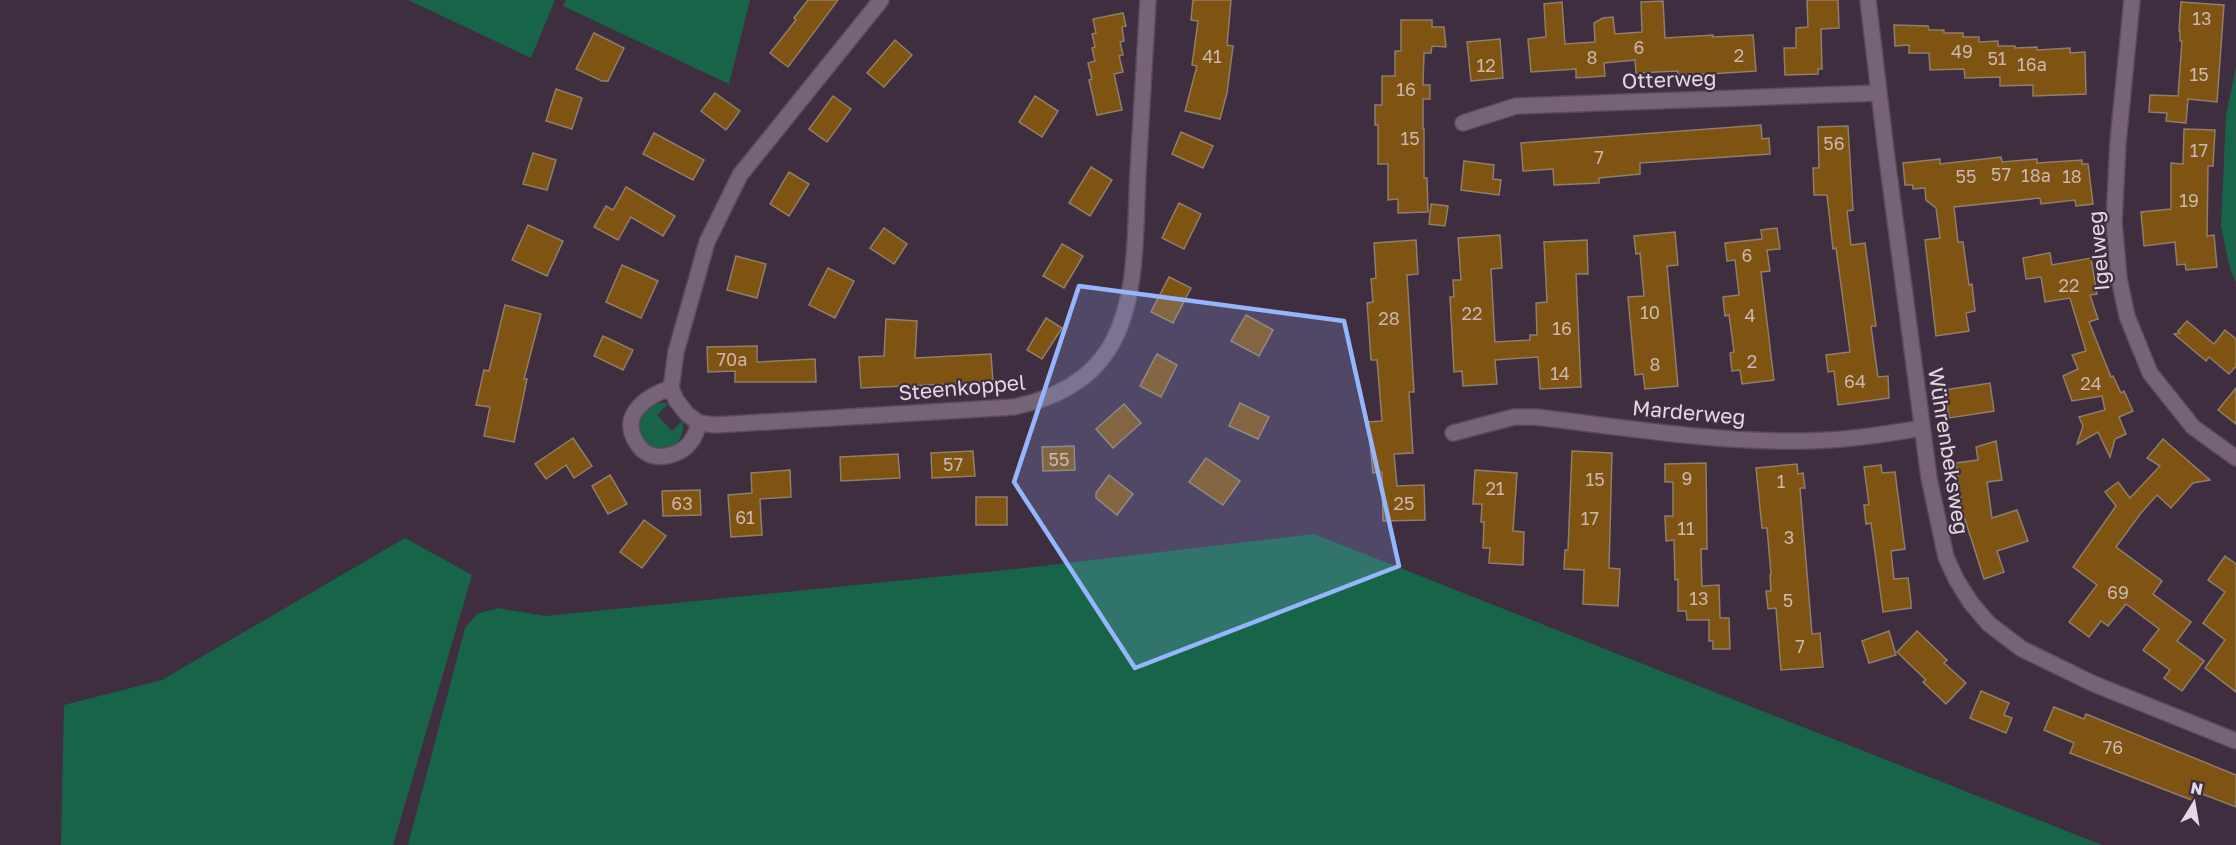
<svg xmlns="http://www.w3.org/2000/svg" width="2236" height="845" font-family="'Golos Text',sans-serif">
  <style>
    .green { fill: #176448 }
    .building { fill: #7f5312; stroke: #907e69; stroke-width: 1.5 }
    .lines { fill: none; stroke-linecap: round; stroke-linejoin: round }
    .street-casing { stroke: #5a4c5b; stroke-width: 18 }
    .street { stroke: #766376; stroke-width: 15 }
    .marked { fill: #95b6fd; fill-opacity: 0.2; stroke: #95b6fd; stroke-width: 4.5; stroke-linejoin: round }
    .labels { text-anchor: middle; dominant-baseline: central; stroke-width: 4.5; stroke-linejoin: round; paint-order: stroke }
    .number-label { font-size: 18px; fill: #cab7af }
    .street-label { font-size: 21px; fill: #e3d8e3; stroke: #3f2e40 }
  </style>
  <rect width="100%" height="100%" fill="#3f2e40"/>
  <g class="green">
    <polygon points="408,0 555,0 531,58"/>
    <polygon points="566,0 750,0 729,84 563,6"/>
    <polygon points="2236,67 2236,283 2229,265 2221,226 2226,115"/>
    <path d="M662,403L668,404L657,415L672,431L683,420C684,430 682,439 674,445C645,468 616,409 662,403Z"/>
    <polygon points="1314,534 2102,845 408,845 465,628 477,614 498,608 546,616 1016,569"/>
    <polygon points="405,538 472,575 393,845 61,845 64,705 162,680"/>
  </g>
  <g class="building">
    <polygon points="808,0 838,0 788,67 770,53 796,20 794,18"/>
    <polygon points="1193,0 1231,0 1227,45 1233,46 1227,93 1220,119 1185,111 1197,66 1192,65 1198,21 1191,20"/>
    <polygon points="1807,0 1838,0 1839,28 1821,29 1822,69 1818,69 1818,74 1785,75 1784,48 1796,48 1796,28 1808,27"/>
    <polygon points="1663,1 1665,38 1713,35 1713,37 1753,35 1756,71 1678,76 1678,71 1636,73 1635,60 1604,63 1605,76 1576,78 1576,69 1531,72 1528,39 1546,37 1544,4 1562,2 1565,44 1595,42 1594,23 1603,18 1613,17 1615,34 1642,32 1641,2"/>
    <polygon points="2181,2 2224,5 2217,102 2188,99 2186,123 2166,121 2167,113 2149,112 2150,95 2178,96 2182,41 2180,41 2180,31 2179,31"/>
    <polygon points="1123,13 1126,26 1122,27 1124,41 1120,42 1123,55 1119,56 1123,72 1114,74 1122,110 1097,115 1089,80 1092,79 1088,63 1095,61 1092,48 1095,47 1092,34 1096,33 1093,19"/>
    <polygon points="1401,20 1432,20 1432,27 1444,27 1446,47 1432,46 1431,53 1424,53 1423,85 1430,85 1430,99 1423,99 1423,129 1424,129 1424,178 1427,178 1428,212 1398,213 1398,199 1388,200 1388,164 1378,164 1378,125 1375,125 1375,105 1382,105 1382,76 1395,76 1395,51 1401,51"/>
    <polygon points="1894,25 1928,26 1929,30 1944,30 1944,33 1963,33 1963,37 1979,37 1979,42 1998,41 1998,46 2015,46 2015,48 2037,47 2037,50 2070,48 2070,53 2085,52 2086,94 2033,96 2033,85 2000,86 2000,77 1965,78 1964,69 1930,70 1929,53 1909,53 1909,45 1895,46"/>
    <polygon points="594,33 624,48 608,81 602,81 576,69"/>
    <polygon points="1500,39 1503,78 1471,81 1467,42"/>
    <polygon points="895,40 912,55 884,87 867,73"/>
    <polygon points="556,89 582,98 572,129 546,121"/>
    <polygon points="715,93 740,111 726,130 701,111"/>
    <polygon points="833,96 851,109 827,142 809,129"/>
    <polygon points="1035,96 1058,111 1042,137 1019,122"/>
    <polygon points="1761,125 1762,139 1769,138 1770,154 1640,163 1640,174 1599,178 1599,183 1554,185 1553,169 1523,171 1521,143"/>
    <polygon points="1848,126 1853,210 1847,211 1851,245 1865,243 1876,326 1871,326 1878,377 1888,376 1889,398 1838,405 1834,371 1828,372 1826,355 1850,352 1836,248 1833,249 1827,195 1814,195 1813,168 1819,168 1818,127"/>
    <polygon points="2184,129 2215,130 2213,166 2208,166 2207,236 2214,235 2217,267 2186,270 2185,264 2177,265 2175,242 2144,246 2141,212 2171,209 2171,163 2183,164"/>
    <polygon points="1181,132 1213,146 1203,168 1172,154"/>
    <polygon points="654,133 704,160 693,180 643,154"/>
    <polygon points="533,153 556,160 547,190 523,184"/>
    <polygon points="2001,157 2002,162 2037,159 2037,163 2082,160 2082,164 2088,164 2093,204 2076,206 2075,200 2041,204 2040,198 1954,207 1958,242 1963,242 1969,285 1972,284 1975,311 1966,313 1969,331 1936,336 1925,240 1940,238 1936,208 1926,200 1925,188 1913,189 1913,185 1905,185 1903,163 1940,159 1940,164"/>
    <polygon points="1464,161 1494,165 1493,179 1501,180 1499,195 1461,190"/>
    <polygon points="1091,167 1112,180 1090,216 1069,203"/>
    <polygon points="789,172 809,184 789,216 770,204"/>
    <polygon points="626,187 675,216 663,236 631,217 618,240 594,227 606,206 613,210"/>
    <polygon points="1179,203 1201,214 1184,249 1162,238"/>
    <polygon points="1431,204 1448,206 1445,226 1429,224"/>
    <polygon points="528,225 563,241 547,276 512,260"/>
    <polygon points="884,228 907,244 894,264 870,248"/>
    <polygon points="1777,228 1780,249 1767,250 1770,271 1761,272 1774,380 1742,384 1740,370 1732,371 1730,353 1734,352 1729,315 1725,316 1723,297 1739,295 1735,260 1727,261 1725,243 1762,239 1761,230"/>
    <polygon points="1675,232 1678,265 1667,266 1678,386 1645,389 1643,374 1635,375 1628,297 1644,296 1640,253 1636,254 1634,236"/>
    <polygon points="1500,235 1502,268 1491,269 1495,342 1530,340 1530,335 1537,335 1536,303 1547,302 1544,242 1587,240 1588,274 1576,274 1581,387 1540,389 1538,357 1495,360 1497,384 1463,386 1462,371 1454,372 1450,297 1454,297 1453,280 1461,280 1458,238"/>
    <polygon points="1416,240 1418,274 1407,275 1414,392 1409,392 1413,453 1394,454 1397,486 1424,485 1425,520 1383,521 1382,472 1373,473 1368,422 1382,421 1377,360 1371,360 1367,303 1373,302 1371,279 1376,278 1374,243"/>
    <polygon points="1062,244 1083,256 1064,288 1043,276"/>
    <polygon points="2050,253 2052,265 2091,258 2097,294 2090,295 2098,319 2089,322 2111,377 2113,376 2121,393 2124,391 2133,411 2119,417 2126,434 2115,439 2110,457 2098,432 2077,444 2083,426 2079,417 2105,410 2102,396 2072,401 2063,376 2078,369 2072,355 2086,351 2070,298 2045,302 2041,277 2026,279 2023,258"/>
    <polygon points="736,256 766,264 757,298 727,290"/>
    <polygon points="622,265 658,281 641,318 606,302"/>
    <polygon points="828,268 854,281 835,318 809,305"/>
    <polygon points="1169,277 1191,288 1173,323 1151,312"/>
    <polygon points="505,305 541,314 524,379 527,379 514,442 484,436 490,407 476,405 484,370 489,371"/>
    <polygon points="1246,315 1273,330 1259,356 1231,341"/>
    <polygon points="1046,318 1062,328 1042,359 1027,350"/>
    <polygon points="886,319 917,321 915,358 991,354 993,382 861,388 859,357 884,356"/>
    <polygon points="2187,321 2214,344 2225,330 2236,339 2236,366 2229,374 2209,357 2206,361 2174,334 2180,333 2178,331"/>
    <polygon points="603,336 633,350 623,370 594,356"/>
    <polygon points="757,346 757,362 815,359 816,382 735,382 735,371 708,372 707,347"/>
    <polygon points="1157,354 1177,365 1161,397 1140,386"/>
    <polygon points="1990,383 1994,411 1949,418 1945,390"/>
    <polygon points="2236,388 2236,424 2218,410"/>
    <polygon points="1240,403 1269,417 1258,439 1229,426"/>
    <polygon points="1124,404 1141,423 1113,448 1096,429"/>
    <polygon points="573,438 592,466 574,478 566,465 546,479 535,464"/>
    <polygon points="2163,439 2210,480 2193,483 2171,508 2157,495 2141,513 2116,547 2162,581 2153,594 2191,622 2177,641 2204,661 2182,691 2164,678 2170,670 2143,650 2159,629 2126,604 2108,626 2101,621 2089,637 2069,622 2097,585 2073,567 2116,506 2105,492 2118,482 2130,498 2160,466 2147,458"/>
    <polygon points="1996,441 2002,480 1987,482 1992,518 2017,510 2028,541 1997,551 2004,572 1984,579 1962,510 1956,463 1978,460 1976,447"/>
    <polygon points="1074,446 1075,470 1043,471 1042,447"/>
    <polygon points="973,451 975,476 932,478 931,453"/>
    <polygon points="1572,451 1612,453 1609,568 1620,569 1618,606 1583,604 1584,570 1564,569 1565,550 1568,550"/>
    <polygon points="898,454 900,478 841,481 840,457"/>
    <polygon points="1206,458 1240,481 1223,505 1189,482"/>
    <polygon points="1706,463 1707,549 1701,549 1702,586 1719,585 1720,618 1729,618 1730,649 1713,649 1713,641 1709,641 1709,620 1687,620 1686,611 1678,611 1678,579 1675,580 1674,540 1666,541 1665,516 1673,516 1673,482 1665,482 1665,464"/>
    <polygon points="1797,464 1798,474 1803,473 1805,488 1800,488 1812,634 1820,633 1823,667 1781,670 1776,608 1768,609 1766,591 1771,591 1770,575 1771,574 1767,528 1762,528 1756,468"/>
    <polygon points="1881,465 1882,473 1895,472 1905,549 1891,551 1894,579 1908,578 1911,602 1911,608 1883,612 1871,523 1866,524 1864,505 1869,505 1864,467"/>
    <polygon points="790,470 791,497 760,499 762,535 731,537 728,495 752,493 751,473"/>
    <polygon points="1475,470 1517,473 1513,531 1524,532 1523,565 1489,563 1490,548 1483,548 1484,522 1481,522 1482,504 1473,504"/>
    <polygon points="610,475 627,504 608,514 592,486"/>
    <polygon points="1109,475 1133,494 1117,515 1096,498 1096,493"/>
    <polygon points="700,490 701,515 663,516 662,491"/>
    <rect x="976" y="497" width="31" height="28"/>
    <polygon points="644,520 666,536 642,568 620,552"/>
    <polygon points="2225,556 2236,564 2236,692 2205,668 2225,640 2203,623 2225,592 2208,580"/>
    <polygon points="1889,631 1896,655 1869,663 1862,641"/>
    <polygon points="1917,631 1947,660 1944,663 1966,683 1946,704 1923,682 1926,680 1897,652"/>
    <polygon points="1981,691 2009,703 2004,715 2012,718 2006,733 1970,718"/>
    <polygon points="2054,707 2084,719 2086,714 2236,775 2236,807 2197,792 2194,801 2070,753 2074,743 2044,730"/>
  </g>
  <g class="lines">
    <g class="street-casing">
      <g id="street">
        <path d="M881,0L740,175L707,242L676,352L671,388L676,400L687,414L699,423L715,425L1014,407C1052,399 1087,383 1108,350C1139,302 1135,228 1138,172C1141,115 1145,57 1148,0"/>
        <polyline points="1868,0 1886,151 1929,478 1946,557 1956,579 1971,603 1989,624 2022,649 2094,684 2236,741"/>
        <polyline points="2132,0 2118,142 2114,222 2119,278 2127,316 2150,373 2193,427 2236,458"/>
        <polyline points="1463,123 1516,106 1879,93"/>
        <path d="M671,388C649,395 620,413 635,440C638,446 644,453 651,455C665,460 685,452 692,440C696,435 697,428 699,423"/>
        <path d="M1453,433L1514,417H1535C1622,427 1711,442 1799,441C1841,441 1881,435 1922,428"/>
      </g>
    </g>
    <use href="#street" class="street"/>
  </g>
  <path class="marked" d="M1079,286L1344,321L1399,566L1135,668L1014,482Z"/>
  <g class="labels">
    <g class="number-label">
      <text x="2202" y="18">13</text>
      <text x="1639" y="47">6</text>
      <text x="1962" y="51">49</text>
      <text x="1739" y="55">2</text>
      <text x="1212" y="56">41</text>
      <text x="1592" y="57">8</text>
      <text x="1997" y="58">51</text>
      <text x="2032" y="64">16a</text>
      <text x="1486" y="65">12</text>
      <text x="2199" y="74">15</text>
      <text x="1406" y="89">16</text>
      <text x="1410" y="138">15</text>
      <text x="1834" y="143">56</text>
      <text x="2199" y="150">17</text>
      <text x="1599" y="157">7</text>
      <text x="2001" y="174">57</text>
      <text x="2036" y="175">18a</text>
      <text x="1966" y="176">55</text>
      <text x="2072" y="176">18</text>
      <text x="2189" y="200">19</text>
      <text x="1747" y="255">6</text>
      <text x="2069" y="285">22</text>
      <text x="1650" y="312">10</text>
      <text x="1472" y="313">22</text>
      <text x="1750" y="315">4</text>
      <text x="1389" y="318">28</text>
      <text x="1562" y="328">16</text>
      <text x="732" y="359">70a</text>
      <text x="1752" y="361">2</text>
      <text x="1655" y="364">8</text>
      <text x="1560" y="373">14</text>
      <text x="1855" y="381">64</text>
      <text x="2091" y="383">24</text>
      <text x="1059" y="459">55</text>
      <text x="953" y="464">57</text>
      <text x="1687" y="478">9</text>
      <text x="1595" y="479">15</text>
      <text x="1781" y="481">1</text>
      <text x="1495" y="488">21</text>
      <text x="682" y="503">63</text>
      <text x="1404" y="503">25</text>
      <text x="745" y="517">61</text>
      <text x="1590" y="518">17</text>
      <text x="1686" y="528">11</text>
      <text x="1789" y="537">3</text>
      <text x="2118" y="592">69</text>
      <text x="1699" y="598">13</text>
      <text x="1788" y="600">5</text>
      <text x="1800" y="646">7</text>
      <text x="2113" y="747">76</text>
    </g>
    <g class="street-label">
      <text transform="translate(1669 79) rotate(-2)">Otterweg</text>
      <text transform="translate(2098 251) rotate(-95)">Igelweg</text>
      <text transform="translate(962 387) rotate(-5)">Steenkoppel</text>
      <text transform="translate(1689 412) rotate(5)">Marderweg</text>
      <text transform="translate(1949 451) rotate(81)">Wührenbeksweg</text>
    </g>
  </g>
  <g transform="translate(2194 803) rotate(11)" stroke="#3f2e40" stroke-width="4.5" paint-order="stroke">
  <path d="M0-4.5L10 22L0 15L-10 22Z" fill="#e3d8e3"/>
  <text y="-9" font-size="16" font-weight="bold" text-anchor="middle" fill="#e3d8e3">N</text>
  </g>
</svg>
